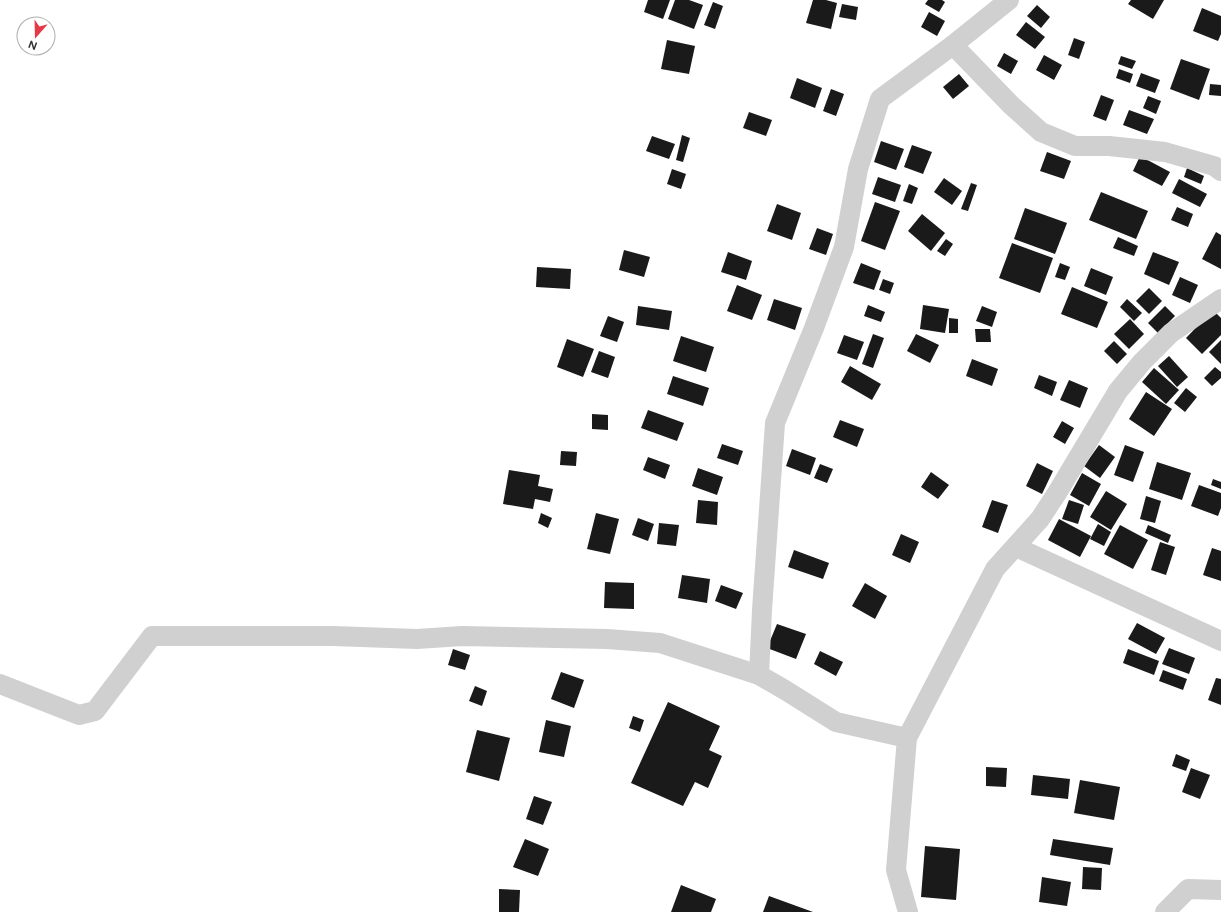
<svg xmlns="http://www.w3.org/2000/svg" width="1221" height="912" font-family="Figtree,sans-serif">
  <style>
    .building { fill: #1a1a1a }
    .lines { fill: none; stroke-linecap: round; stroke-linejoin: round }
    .minor { stroke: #d0d0d0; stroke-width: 20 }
  </style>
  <rect width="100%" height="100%" fill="#fff"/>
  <g class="building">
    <polygon points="648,0 670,0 663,19 644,12"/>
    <polygon points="675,0 689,0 703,5 694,29 668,19"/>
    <polygon points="813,0 826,0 837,3 831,29 806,23"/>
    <polygon points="928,0 942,0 945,2 939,12 925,4"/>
    <polygon points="1131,0 1164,0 1153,19 1128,4"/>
    <polygon points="713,2 723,6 715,29 704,25"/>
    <polygon points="842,4 858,7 856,20 839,17"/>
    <polygon points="1037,5 1050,17 1041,28 1027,16"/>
    <polygon points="1202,8 1221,16 1221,34 1218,41 1193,31"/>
    <polygon points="929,12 945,21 937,36 921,27"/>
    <polygon points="1026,22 1045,37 1035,49 1016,35"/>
    <polygon points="1074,38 1085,42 1079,59 1068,55"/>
    <polygon points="667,40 695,46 689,74 661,69"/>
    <polygon points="1004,53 1018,61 1011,74 997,66"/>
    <polygon points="1044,55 1062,65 1054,80 1036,70"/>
    <polygon points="1121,56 1136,61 1132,69 1118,64"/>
    <polygon points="1181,59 1210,69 1199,100 1170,89"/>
    <polygon points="1119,69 1133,74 1130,83 1116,78"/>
    <polygon points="1141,73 1160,80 1155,93 1136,86"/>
    <polygon points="959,74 969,86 953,99 943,87"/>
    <polygon points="797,78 822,88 815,108 790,98"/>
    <polygon points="1210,84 1221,85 1221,96 1209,95"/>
    <polygon points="831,89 844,94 836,116 823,111"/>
    <polygon points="1101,95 1114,100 1106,121 1093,116"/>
    <polygon points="1148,96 1161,101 1156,114 1143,108"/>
    <polygon points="1129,110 1154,119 1147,134 1123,125"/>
    <polygon points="749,112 772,120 766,136 743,128"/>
    <polygon points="682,135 690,138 683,162 676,160"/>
    <polygon points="652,136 675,144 669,159 646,151"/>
    <polygon points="881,141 904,149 896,170 874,162"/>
    <polygon points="912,145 932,152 923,174 904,167"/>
    <polygon points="1047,152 1071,161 1064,179 1040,171"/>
    <polygon points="1140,156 1170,172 1162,186 1133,171"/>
    <polygon points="1187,168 1204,176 1201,184 1184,177"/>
    <polygon points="672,169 686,174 681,189 667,184"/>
    <polygon points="878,177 901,185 895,202 872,194"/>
    <polygon points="944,178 962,191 952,205 934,192"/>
    <polygon points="1179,179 1207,194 1200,207 1172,193"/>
    <polygon points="971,183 977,185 968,211 961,209"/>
    <polygon points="909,184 918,188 912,204 903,201"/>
    <polygon points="1101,192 1148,211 1136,239 1089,220"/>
    <polygon points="875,202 900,211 885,250 861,241"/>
    <polygon points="777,204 801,213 792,240 767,231"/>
    <polygon points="1177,207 1193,214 1188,227 1171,220"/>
    <polygon points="1025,208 1067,223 1055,254 1014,239"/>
    <polygon points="922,214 945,233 931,251 908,231"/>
    <polygon points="817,228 833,234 826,255 809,249"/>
    <polygon points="1216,232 1221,235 1221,269 1202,259"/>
    <polygon points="1118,237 1138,246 1134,256 1113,248"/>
    <polygon points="946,239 953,244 945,256 937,251"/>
    <polygon points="1012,243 1053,258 1040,293 999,278"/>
    <polygon points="624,250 650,257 644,277 619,270"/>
    <polygon points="728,252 752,261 746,280 721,272"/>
    <polygon points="1153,252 1179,262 1169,285 1144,274"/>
    <polygon points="861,263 881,271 874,290 853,283"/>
    <polygon points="1060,263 1070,267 1065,280 1055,277"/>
    <polygon points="537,267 571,269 570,289 536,287"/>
    <polygon points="1091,268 1113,277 1106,295 1084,286"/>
    <polygon points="1180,277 1198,285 1190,303 1172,295"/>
    <polygon points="883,279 894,283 890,294 879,290"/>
    <polygon points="737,285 762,295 752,320 727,311"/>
    <polygon points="1072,287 1108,302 1097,328 1061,314"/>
    <polygon points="1149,288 1162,301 1149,314 1136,301"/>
    <polygon points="774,299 802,308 795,330 767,320"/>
    <polygon points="1127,299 1142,313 1134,321 1120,307"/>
    <polygon points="868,305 885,312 881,322 864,316"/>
    <polygon points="923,305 949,309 945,333 920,329"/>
    <polygon points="638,306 672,311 669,330 636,325"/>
    <polygon points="982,306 997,312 992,327 976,321"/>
    <polygon points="1165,306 1175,316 1158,333 1148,323"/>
    <polygon points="1213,310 1221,318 1221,335 1202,354 1186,338"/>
    <polygon points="608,316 624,322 617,342 600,336"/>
    <polygon points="949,318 958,319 958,333 949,333"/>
    <polygon points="1130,319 1144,334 1129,349 1114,334"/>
    <polygon points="975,329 990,329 991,342 976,342"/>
    <polygon points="873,334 884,338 873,368 862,364"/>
    <polygon points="916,334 939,345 930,363 907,351"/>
    <polygon points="844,335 864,342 857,360 837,353"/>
    <polygon points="681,336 714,347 706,372 673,361"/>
    <polygon points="567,339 594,349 583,377 557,367"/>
    <polygon points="1221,340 1221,364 1209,352"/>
    <polygon points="1114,341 1127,354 1117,364 1104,351"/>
    <polygon points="599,351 615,357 608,378 591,372"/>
    <polygon points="1169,356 1188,377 1177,387 1158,366"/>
    <polygon points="972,359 998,369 992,386 966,376"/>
    <polygon points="850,366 881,384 872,400 841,382"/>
    <polygon points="1215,367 1221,372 1221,378 1212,386 1204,378"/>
    <polygon points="1154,368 1179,390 1166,404 1142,382"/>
    <polygon points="1039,375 1057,382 1052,396 1034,388"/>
    <polygon points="673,376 709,388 703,406 667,394"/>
    <polygon points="1069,380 1088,388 1080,408 1060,400"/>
    <polygon points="1186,388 1197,397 1185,412 1174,403"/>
    <polygon points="1146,392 1172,409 1154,436 1129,419"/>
    <polygon points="648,410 684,423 677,441 641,428"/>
    <polygon points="592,414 608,415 608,430 592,429"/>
    <polygon points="840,420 864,429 857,447 833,437"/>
    <polygon points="1062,421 1074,428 1065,444 1053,437"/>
    <polygon points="722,444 743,451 738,465 717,458"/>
    <polygon points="1099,445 1115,457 1100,478 1084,466"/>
    <polygon points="1125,445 1144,452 1133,482 1114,475"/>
    <polygon points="792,449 816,458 810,475 786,466"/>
    <polygon points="561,451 577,452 576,466 560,465"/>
    <polygon points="648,457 670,465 665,479 643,470"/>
    <polygon points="1157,462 1191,473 1182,500 1149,489"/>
    <polygon points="1037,463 1053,471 1042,494 1026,486"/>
    <polygon points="820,464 833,469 827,483 814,478"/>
    <polygon points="698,468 723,477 717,495 692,486"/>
    <polygon points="509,470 540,475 538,486 553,489 550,502 535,499 533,509 503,504"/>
    <polygon points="931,472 949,485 938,499 921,487"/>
    <polygon points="1082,473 1101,484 1089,506 1070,495"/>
    <polygon points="1213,479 1221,482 1221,489 1211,485"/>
    <polygon points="1199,485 1221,493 1221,508 1218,516 1191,506"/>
    <polygon points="1106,491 1127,504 1111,530 1090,517"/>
    <polygon points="1146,496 1161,501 1155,523 1140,519"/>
    <polygon points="698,500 718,502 717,525 696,523"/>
    <polygon points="992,500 1008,505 998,533 982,527"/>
    <polygon points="1069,500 1084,505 1078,524 1062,519"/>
    <polygon points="541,513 552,518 548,528 538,523"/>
    <polygon points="596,513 619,519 610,554 587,549"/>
    <polygon points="638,518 654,524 648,541 632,535"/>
    <polygon points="1059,519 1091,536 1080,557 1048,540"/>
    <polygon points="659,523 679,525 676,546 657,544"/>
    <polygon points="1098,524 1111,532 1104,546 1090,539"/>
    <polygon points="1120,525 1148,540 1133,569 1104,554"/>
    <polygon points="1148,525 1171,535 1168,543 1145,533"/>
    <polygon points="901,534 919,542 910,563 892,555"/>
    <polygon points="1160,542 1175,547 1166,575 1151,570"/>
    <polygon points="1212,548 1221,551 1221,581 1203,575"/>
    <polygon points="794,550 829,563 823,579 788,567"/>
    <polygon points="682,575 710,579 707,603 678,598"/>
    <polygon points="605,582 634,583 634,609 604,608"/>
    <polygon points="865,583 887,596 875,619 852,606"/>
    <polygon points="721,585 743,593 736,609 715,601"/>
    <polygon points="1137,623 1165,638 1156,654 1128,639"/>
    <polygon points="777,624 806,634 796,659 767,648"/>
    <polygon points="1169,648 1195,658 1189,674 1162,664"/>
    <polygon points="453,649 470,655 465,670 448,665"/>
    <polygon points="1128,649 1159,661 1154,675 1123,663"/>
    <polygon points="820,651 843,662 836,676 814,664"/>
    <polygon points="1163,670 1187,679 1183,690 1159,681"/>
    <polygon points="561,672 584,680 574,708 551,699"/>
    <polygon points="1216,678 1221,679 1221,705 1208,700"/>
    <polygon points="475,686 487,691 482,706 469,701"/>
    <polygon points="668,702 720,726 709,750 722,756 708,788 695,782 683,806 631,783"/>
    <polygon points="633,716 644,720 640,732 629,728"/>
    <polygon points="546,720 571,726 564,757 539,752"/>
    <polygon points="477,730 510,738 499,781 466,772"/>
    <polygon points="1176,754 1190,760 1186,771 1172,766"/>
    <polygon points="986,767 1007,768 1006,787 986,786"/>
    <polygon points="1191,768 1210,775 1200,799 1182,792"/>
    <polygon points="1033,775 1070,779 1068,799 1031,795"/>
    <polygon points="1080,780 1120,787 1114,820 1074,813"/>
    <polygon points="534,796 552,802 543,825 526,819"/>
    <polygon points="525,839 549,849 538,876 513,867"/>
    <polygon points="1053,839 1113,848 1110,865 1050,855"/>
    <polygon points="925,846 960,849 956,900 921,897"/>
    <polygon points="1083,867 1102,868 1101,890 1082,889"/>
    <polygon points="1042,877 1071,882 1067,906 1039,902"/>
    <polygon points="681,885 716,899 711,912 671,912"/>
    <polygon points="499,889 520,890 519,912 499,912"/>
    <polygon points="769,896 813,912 763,912"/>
  </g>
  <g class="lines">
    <g class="minor">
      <polyline points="953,45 1011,105 1041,132 1075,146 1109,146 1165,152 1214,166 1221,171"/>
      <polyline points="1016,547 1221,641"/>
      <polyline points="759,675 762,610 775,423 814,328 844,247 858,169 880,99 953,45 1009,0"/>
      <polyline points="0,684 79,715 95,711 152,636 333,636 417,639 462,636 607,639 660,643 759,675 785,690 836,722 907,738 896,870 908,912"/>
      <polyline points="907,738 995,569 1040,519 1057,493 1118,391 1142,362 1171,333 1221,299"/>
      <polyline points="1165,912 1188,889 1221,890"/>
    </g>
  </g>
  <g transform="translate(36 36) rotate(200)"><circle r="19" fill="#ffffff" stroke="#adadad"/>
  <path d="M0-3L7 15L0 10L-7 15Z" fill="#e63946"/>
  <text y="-6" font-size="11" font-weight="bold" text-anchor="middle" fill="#333333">N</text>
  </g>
</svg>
